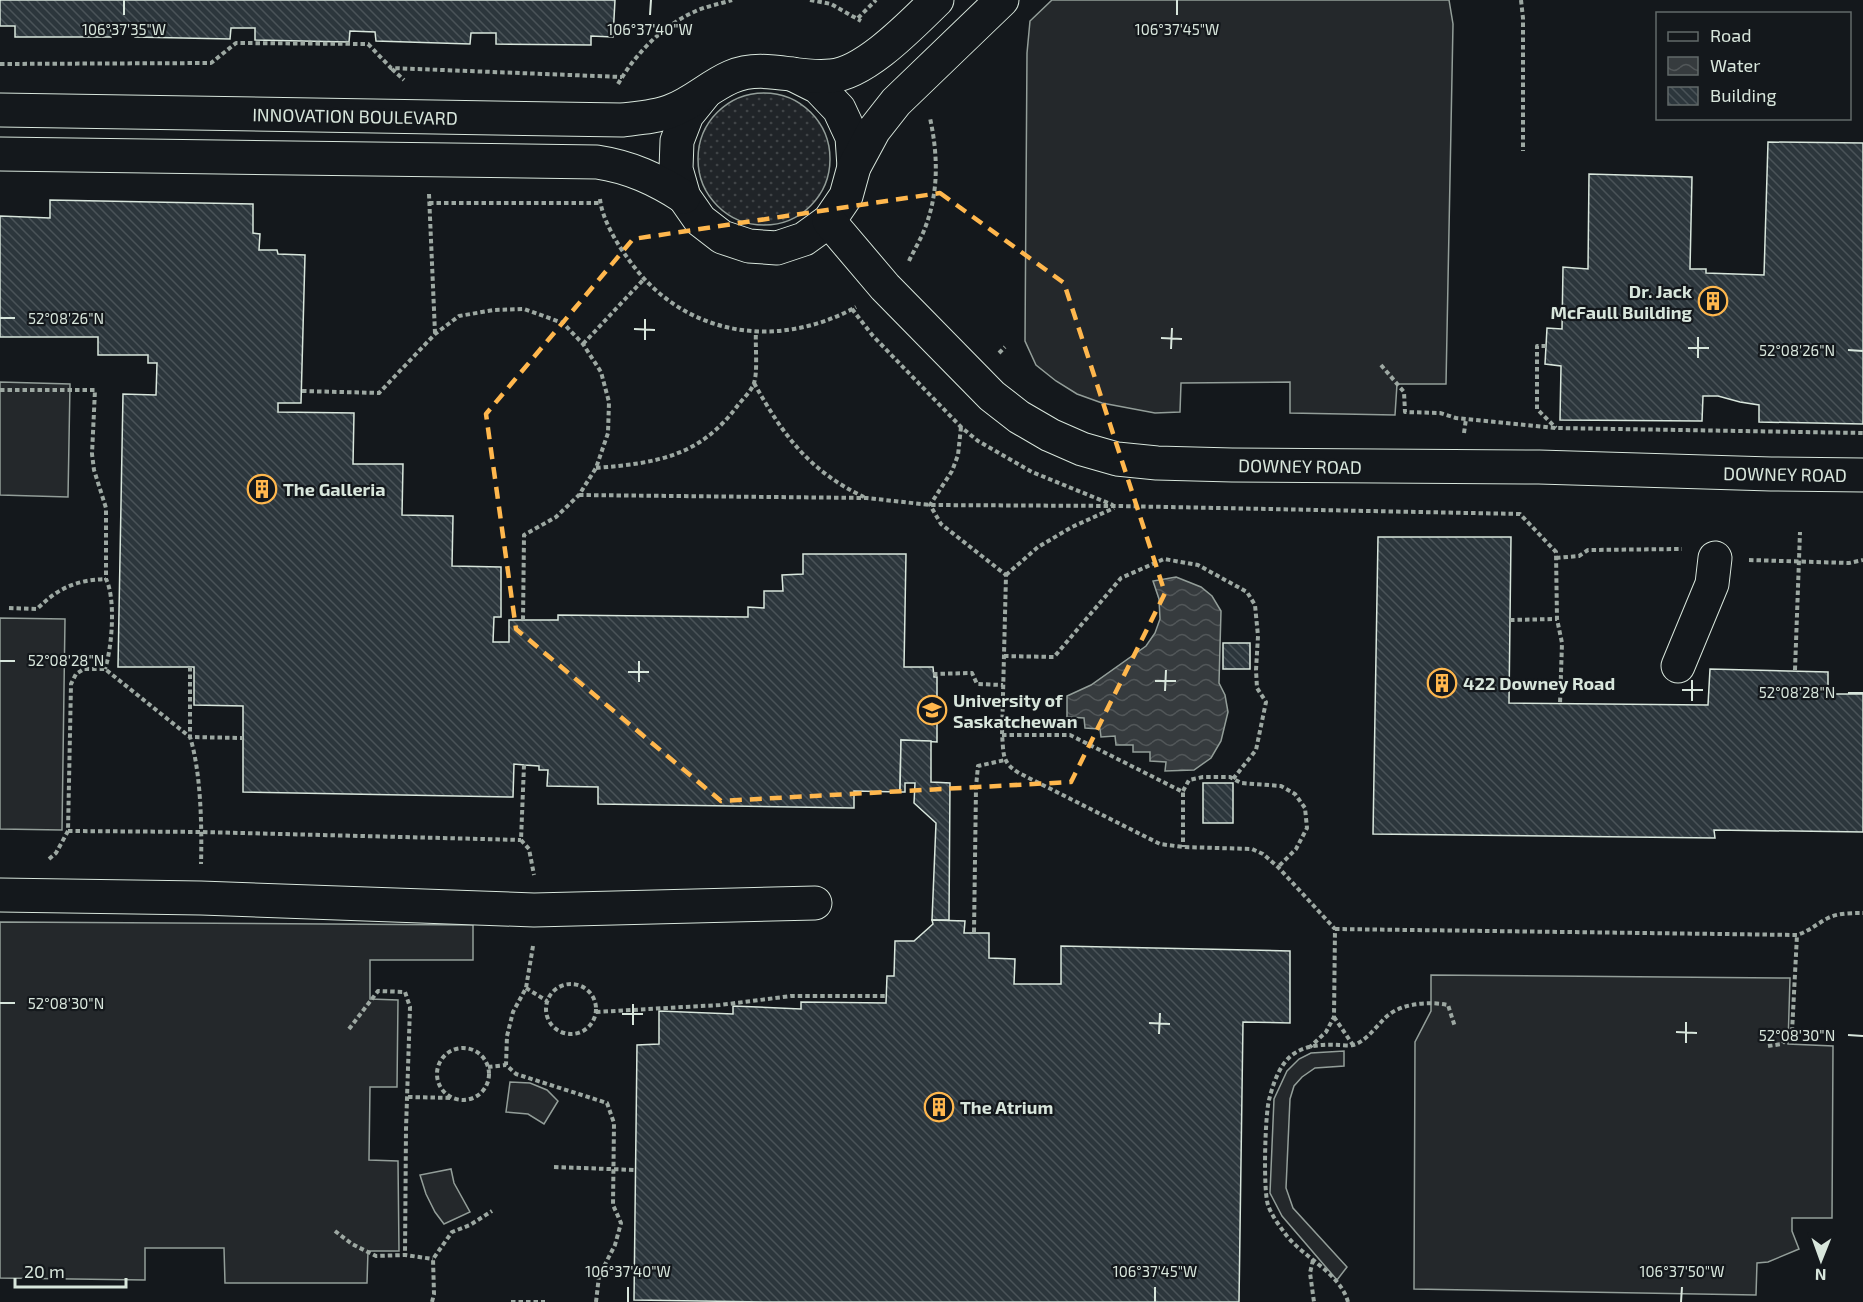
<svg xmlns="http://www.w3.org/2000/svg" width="1863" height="1302" font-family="'Exo 2',sans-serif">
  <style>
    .grass { fill: url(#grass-dots); stroke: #939e99; stroke-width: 1.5 }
    .parking { fill: #24282b; stroke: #939e99; stroke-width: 1.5 }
    .water { fill: url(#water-waves); stroke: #939e99; stroke-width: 1.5 }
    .building { fill: url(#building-back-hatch); stroke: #d8e6dc; stroke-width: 1.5 }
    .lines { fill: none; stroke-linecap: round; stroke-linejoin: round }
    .minor-casing { stroke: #d8e6dc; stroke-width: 35 }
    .path { stroke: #9da8a2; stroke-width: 4; stroke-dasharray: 4.5 3; stroke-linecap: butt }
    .minor { stroke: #14181c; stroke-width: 33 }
    .marked { fill: none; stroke: #ffb74d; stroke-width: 4.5; stroke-dasharray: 12 8; stroke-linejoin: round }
    .ticks { fill: none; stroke: #d8e6dc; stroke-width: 2 }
    .labels { text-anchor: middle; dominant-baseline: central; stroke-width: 4.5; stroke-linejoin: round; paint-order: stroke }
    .street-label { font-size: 18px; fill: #d8e6dc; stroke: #14181c }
    .poi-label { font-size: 18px; font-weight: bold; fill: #d8e6dc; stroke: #14181c; text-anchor: start }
    .ticks-label { font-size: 15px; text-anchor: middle; fill: #d8e6dc; stroke: #14181c; stroke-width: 4.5; stroke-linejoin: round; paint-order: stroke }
  </style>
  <defs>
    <pattern id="grass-dots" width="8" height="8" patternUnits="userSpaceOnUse" patternTransform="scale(1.5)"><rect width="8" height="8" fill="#202428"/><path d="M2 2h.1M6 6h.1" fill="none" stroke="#404447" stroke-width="1.8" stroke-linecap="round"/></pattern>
    <pattern id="water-waves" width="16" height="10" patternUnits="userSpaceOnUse" patternTransform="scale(1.5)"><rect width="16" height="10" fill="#363b3e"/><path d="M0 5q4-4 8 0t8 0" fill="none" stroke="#525759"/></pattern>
    <pattern id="building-back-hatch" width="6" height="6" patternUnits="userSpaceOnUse" patternTransform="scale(1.5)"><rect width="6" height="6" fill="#2c363c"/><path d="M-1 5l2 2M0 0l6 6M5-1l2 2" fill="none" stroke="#4a5358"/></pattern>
  </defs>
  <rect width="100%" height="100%" fill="#14181c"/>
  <circle class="grass" cx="764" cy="159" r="66"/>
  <g class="parking">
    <polygon points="1052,0 1449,0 1453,24 1446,384 1397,384 1395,415 1290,413 1290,382 1181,383 1180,412 1155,413 1102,403 1077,394 1056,381 1036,365 1025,341 1027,53 1030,21"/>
    <polygon points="0,382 70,384 68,497 0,495"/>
    <polygon points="0,618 65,619 62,830 0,829"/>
    <polygon points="0,922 473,925 473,960 370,960 370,999 398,1000 397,1087 370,1087 369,1160 398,1161 399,1251 368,1251 367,1283 225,1283 224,1248 145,1248 145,1280 0,1278"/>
    <polygon points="1431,975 1790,978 1788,1044 1833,1046 1832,1218 1792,1218 1792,1231 1799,1249 1768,1262 1757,1263 1756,1295 1414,1289 1415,1042 1431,1011"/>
    <polygon points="1344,1051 1344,1066 1315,1068 1302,1077 1294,1086 1290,1099 1286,1188 1293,1208 1347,1267 1337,1280 1282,1216 1270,1193 1274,1099 1287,1071 1299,1059 1311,1053"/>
    <polygon points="510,1082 530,1083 547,1090 558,1101 544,1124 528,1114 506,1112"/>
    <polygon points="451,1169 454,1183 470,1212 444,1224 435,1212 426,1194 420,1175"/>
  </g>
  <polygon class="water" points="1176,577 1201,587 1212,596 1221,611 1219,683 1225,695 1228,712 1221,741 1211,758 1194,770 1165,771 1166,762 1150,761 1150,752 1133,752 1133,745 1116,745 1115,736 1101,737 1100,729 1085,728 1084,718 1067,717 1067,696 1091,685 1146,646 1155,633 1160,619 1159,599 1153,581"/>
  <g class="building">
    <polygon points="0,0 615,0 613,37 591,36 591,45 496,44 496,33 471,33 470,44 376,41 375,32 350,31 349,42 255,40 255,28 231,28 230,39 135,37 136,27 111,27 111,37 15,37 15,26 0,26"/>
    <polygon points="1768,142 1863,143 1863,424 1759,422 1759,405 1740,402 1718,396 1703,396 1702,421 1560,420 1561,366 1545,364 1547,328 1562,329 1563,267 1588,269 1589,174 1692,177 1690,269 1706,269 1706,273 1764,275"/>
    <polygon points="50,200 253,204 253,233 260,234 259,250 277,250 278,254 305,255 301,403 278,403 278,412 354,413 353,464 403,464 402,515 453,516 452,566 501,567 501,617 494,617 493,642 509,642 509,620 558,620 558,615 748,617 748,607 764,608 764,591 783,591 782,575 803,574 803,554 906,554 904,667 933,667 934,677 937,677 937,742 901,740 900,792 854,791 854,808 598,804 598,787 547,786 548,770 539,770 539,766 524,765 514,764 513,797 243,792 243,706 194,705 194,667 118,667 123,394 156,395 157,363 148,363 148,355 98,355 98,337 0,337 0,216 50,218"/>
    <polygon points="1378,537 1511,537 1509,703 1708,705 1710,669 1828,672 1828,694 1863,694 1863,832 1714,830 1715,838 1373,834"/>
    <rect x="1223" y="643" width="27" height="26"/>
    <polygon points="901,740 931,741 931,782 950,783 949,920 932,920 936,823 914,803 915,783 905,783 905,792 900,792"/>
    <rect x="1203" y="783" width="30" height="40"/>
    <polygon points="932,920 965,921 964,933 989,933 989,958 1015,959 1014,984 1061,984 1061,946 1290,951 1290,1023 1243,1022 1239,1302 769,1302 634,1300 637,1045 659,1044 659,1011 733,1014 733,1006 801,1009 801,1002 886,1003 887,976 894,976 895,941 914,941 933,924"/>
  </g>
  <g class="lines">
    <g class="minor-casing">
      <g id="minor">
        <polyline points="792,74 818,87 839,109 852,137 854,167"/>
        <polyline points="704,94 687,115 677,141 676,169 684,197 700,220 722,237 749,246 777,248 804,239 829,221 846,196 854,167 874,130 896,102 1002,0"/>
        <path d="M0,110L622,120C639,118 656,117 671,111C693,103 710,86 731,77C764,63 797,80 831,76C866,73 912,24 937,0"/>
        <path d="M0,154L597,162C630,167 656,179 684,197"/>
        <polyline points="829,221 885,287 992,396 1019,417 1050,435 1082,449 1117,459 1157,463 1232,465 1539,467 1771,474 1863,475"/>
        <polyline points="1678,666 1712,584 1715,558"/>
        <polyline points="0,895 201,898 534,910 815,903"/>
      </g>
    </g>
    <g class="path">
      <polyline points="810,0 831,4 861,21"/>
      <polyline points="1521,0 1523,18 1523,151"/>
      <polyline points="858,18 876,0"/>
      <polyline points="0,64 211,63 236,43 368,44 391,68 622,77"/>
      <polyline points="392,69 404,80"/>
      <path d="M618,84C636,53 662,26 696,11C707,6 720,4 732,0"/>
      <polyline points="429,194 435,333"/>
      <path d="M600,199C602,219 617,244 629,260C683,336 776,351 856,307"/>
      <polyline points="429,203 600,203"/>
      <path d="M909,261C914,250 921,239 925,228C939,192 938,155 930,118"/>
      <polyline points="852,309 873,336 961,427 978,441 1032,472 1113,505"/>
      <polyline points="583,344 643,280"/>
      <polyline points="1546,346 1537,346 1537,409 1556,428"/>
      <polyline points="999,353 1005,347"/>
      <polyline points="1381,365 1404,392 1405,412 1440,413 1456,418 1556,428 1863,433"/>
      <path d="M754,383C783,435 809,471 864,497"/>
      <path d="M0,390H95L92,454L94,470L106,508V579C116,599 112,648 105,669"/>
      <polyline points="302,391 379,393 435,334 459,316 494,310 524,309 563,323 583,344 601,372 609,402 608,433 596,468 579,495 556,517 524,535 523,620"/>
      <path d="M961,427L958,455L952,471L930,505L941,524L1006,575L1002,735C1004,754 1001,762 1019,773L1160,844L1183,847L1252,849L1263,854L1278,867L1335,929L1334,1017L1326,1032L1310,1047"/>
      <polyline points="1464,433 1466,419"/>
      <path d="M596,468C656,463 700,457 738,405C743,399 752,390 754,383C758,371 755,345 756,332"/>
      <polyline points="579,495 867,498 930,505 1117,506 1520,514 1556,552 1557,619 1562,643 1560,704"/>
      <polyline points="1556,558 1579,556 1588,550 1682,549"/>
      <polyline points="1749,560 1849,563 1863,560"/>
      <polyline points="1006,575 1038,547 1072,527 1114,508"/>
      <path d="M9,608L37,609C58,588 76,580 106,579"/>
      <polyline points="1510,620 1557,619"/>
      <polyline points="1004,656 1054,657 1121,578 1164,559 1198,565 1247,592 1255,605 1258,636 1256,670 1257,688 1266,702 1256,750 1233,779"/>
      <polyline points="190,667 190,737 243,738"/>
      <polyline points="1795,670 1800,532"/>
      <polyline points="933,674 972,673 977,684 1003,685"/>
      <polyline points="1002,735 1070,735 1183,792 1183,847"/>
      <polyline points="524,765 521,840 529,849 534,875"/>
      <polyline points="1183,791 1189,780 1203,777 1230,777 1241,783 1281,786 1295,794 1305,808 1307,828 1296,849 1278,867"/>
      <polyline points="68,831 202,832 521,840"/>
      <path d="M49,859L56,853L68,831L71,684L76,674L84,669H105L190,737C201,772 202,827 201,864"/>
      <path d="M1335,929L1797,935C1809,931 1817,924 1828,918C1838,913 1852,913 1863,913"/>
      <polyline points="974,932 976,787 978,766 1005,760"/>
      <polyline points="533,946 526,988 513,1012 507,1036 506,1065 516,1074 607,1103 614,1123 613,1205 621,1223 615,1245 599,1276 596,1302"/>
      <circle cx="571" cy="1009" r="25"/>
      <polyline points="526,988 547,1001"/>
      <polyline points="596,1012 720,1005 791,996 887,996"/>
      <polyline points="1334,1017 1353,1045"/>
      <polyline points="349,1029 378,991 405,992 410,1007 406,1129 405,1255"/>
      <polyline points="1768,1046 1782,1044 1792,1032 1797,935"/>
      <circle cx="463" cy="1074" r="26"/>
      <polyline points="488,1067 506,1065"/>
      <polyline points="408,1097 452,1098"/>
      <polyline points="554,1167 636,1170"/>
      <polyline points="335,1231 352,1244 376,1256 405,1255 433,1259"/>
      <polyline points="1313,1260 1310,1273 1314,1302"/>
      <polyline points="432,1302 434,1294 433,1259 452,1232 470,1225 492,1211"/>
      <polyline points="511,1302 545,1302"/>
      <path d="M1348,1302C1340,1272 1300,1256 1284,1232C1278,1224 1271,1214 1268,1205C1263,1190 1265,1116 1269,1100C1273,1084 1280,1062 1295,1053C1307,1045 1325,1044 1339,1045C1343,1045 1349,1046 1353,1045C1365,1042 1375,1028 1384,1019C1399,1003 1428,1001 1448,1005L1455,1027"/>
    </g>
    <use href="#minor" class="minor"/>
  </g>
  <path class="marked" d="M940,193L1064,283L1165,593L1071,782L721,801L516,629L486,414L633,239Z"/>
  <path class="ticks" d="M124,15V0M650,15L651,0M1177,15V0M0,318H15M634,329L655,330M1161,338L1182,339M645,340V319M1688,348H1709M1171,349L1172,328M1848,350L1863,351M1698,358V337M0,661H15M628,672H649M1155,681H1176M639,682V661M1682,690H1703M1165,691L1166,670M1848,693H1863M1692,701V680M0,1003H15M622,1014H643M1149,1023L1170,1024M633,1025V1004M1676,1032L1697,1033M1159,1034L1160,1013M1848,1035L1863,1036M1686,1043V1022M628,1302V1287M1155,1302V1287M1681,1302L1682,1287"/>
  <defs>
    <g id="building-ring" transform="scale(1.5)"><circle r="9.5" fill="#14181c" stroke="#ffb74d" stroke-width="1.5"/><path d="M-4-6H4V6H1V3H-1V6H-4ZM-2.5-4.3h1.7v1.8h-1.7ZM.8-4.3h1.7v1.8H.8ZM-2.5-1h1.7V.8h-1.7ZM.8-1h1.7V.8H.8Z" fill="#ffb74d"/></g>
    <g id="university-ring" transform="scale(1.5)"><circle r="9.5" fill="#14181c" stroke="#ffb74d" stroke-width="1.5"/><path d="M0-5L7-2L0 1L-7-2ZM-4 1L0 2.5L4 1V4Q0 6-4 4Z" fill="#ffb74d"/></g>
  </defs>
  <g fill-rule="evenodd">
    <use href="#building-ring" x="1713" y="301"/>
    <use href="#building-ring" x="262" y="489"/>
    <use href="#building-ring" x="1442" y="683"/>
    <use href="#university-ring" x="932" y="710"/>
    <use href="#building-ring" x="939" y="1107"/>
  </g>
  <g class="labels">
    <g class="street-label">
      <text transform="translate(355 116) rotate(1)">INNOVATION BOULEVARD</text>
      <text transform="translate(1300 466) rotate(1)">DOWNEY ROAD</text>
      <text transform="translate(1785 474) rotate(1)">DOWNEY ROAD</text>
    </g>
    <g class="poi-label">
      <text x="1692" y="291" text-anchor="end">Dr. Jack<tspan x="1692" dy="21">McFaull Building</tspan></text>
      <text x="283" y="489">The Galleria</text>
      <text x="1463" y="683">422 Downey Road</text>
      <text x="953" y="700">University of<tspan x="953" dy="21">Saskatchewan</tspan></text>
      <text x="960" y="1107">The Atrium</text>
    </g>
  </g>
  <g class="ticks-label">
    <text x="124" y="35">106°37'35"W</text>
    <text x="650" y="35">106°37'40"W</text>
    <text x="1177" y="35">106°37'45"W</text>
    <text x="66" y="324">52°08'26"N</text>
    <text x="1797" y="356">52°08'26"N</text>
    <text x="66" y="666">52°08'28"N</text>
    <text x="1797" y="698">52°08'28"N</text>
    <text x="66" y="1009">52°08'30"N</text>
    <text x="1797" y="1041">52°08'30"N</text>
    <text x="628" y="1277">106°37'40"W</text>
    <text x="1155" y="1277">106°37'45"W</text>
    <text x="1682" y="1277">106°37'50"W</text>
  </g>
  <rect x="1656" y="12" width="195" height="108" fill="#14181c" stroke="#626a69" stroke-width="1.5"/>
  <rect x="1668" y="32" width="30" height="9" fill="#14181c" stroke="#626a69" stroke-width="1.5"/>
  <text x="1710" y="42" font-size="18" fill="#d8e6dc">Road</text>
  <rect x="1668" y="57" width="30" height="18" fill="url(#water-waves)" stroke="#626a69" stroke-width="1.5"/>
  <text x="1710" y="72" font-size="18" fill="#d8e6dc">Water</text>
  <rect x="1668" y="87" width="30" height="18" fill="url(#building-back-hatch)" stroke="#626a69" stroke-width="1.5"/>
  <text x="1710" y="102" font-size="18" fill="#d8e6dc">Building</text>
  <g transform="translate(1821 1260) rotate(181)" stroke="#14181c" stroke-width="4.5" paint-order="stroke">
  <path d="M0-4.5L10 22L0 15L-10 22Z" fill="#d8e6dc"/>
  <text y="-9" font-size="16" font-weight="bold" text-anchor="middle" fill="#d8e6dc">N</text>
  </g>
  <path d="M15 1278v9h111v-9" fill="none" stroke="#d8e6dc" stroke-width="3"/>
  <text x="24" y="1278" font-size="18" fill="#d8e6dc" stroke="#14181c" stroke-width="4.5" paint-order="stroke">20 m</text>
</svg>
